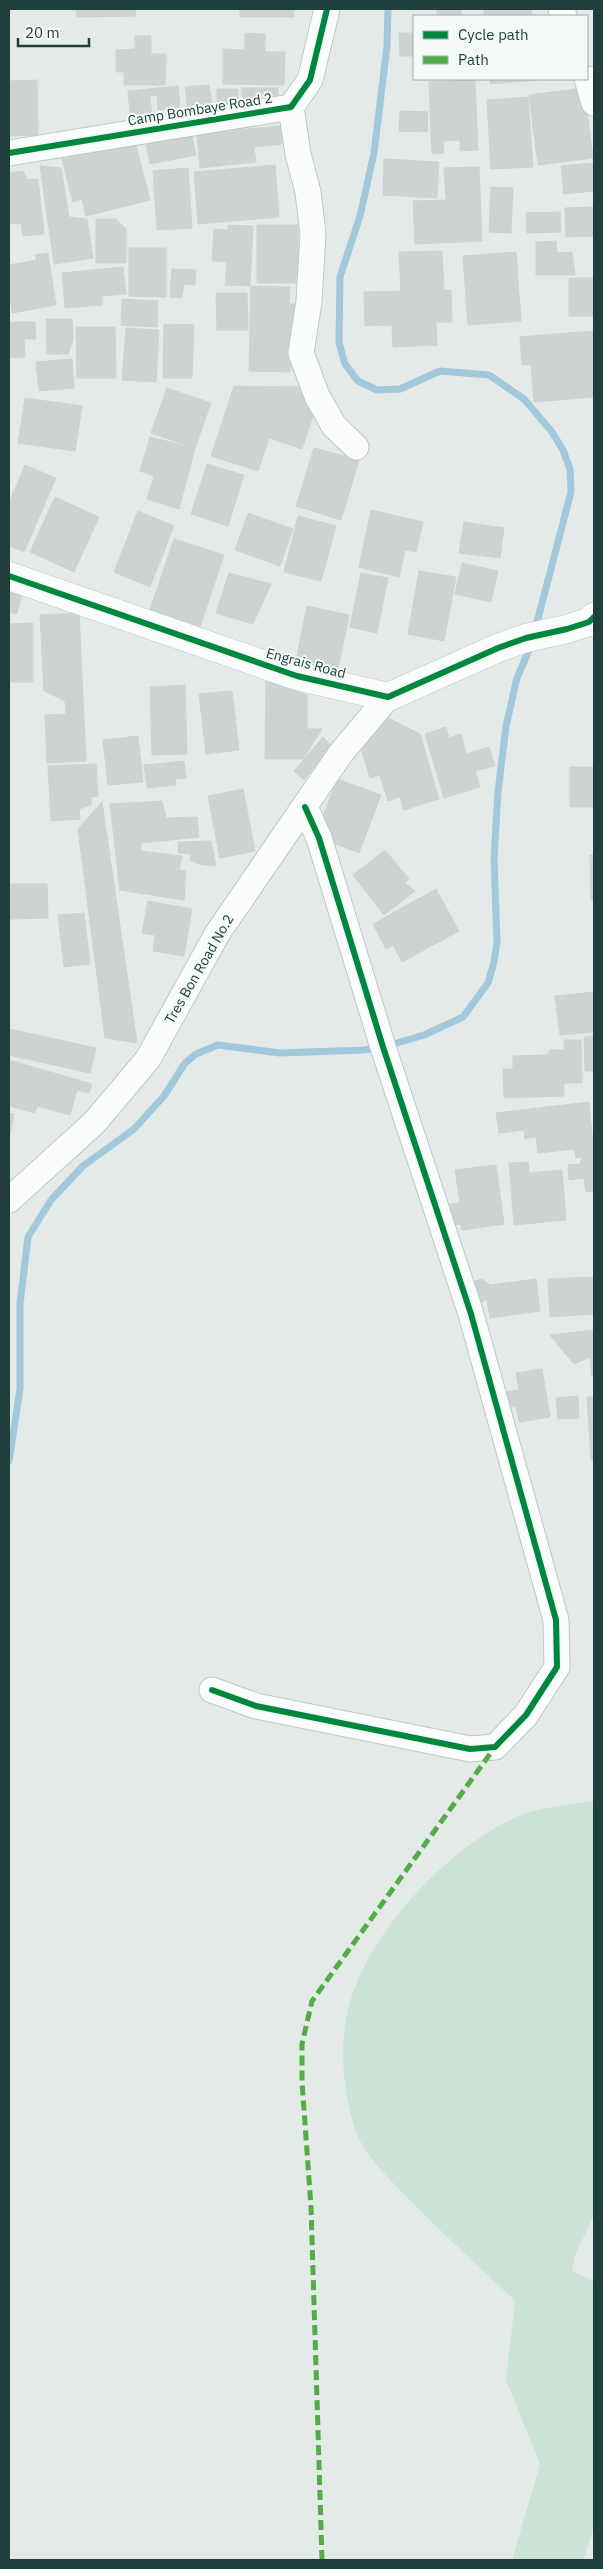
<svg xmlns="http://www.w3.org/2000/svg" width="603" height="2569" font-family="'IBM Plex Sans',sans-serif">
  <style>
    .green { fill: #cce4d8 }
    .lines { fill: none; stroke-linecap: round; stroke-linejoin: round }
    .stream { stroke: #a2c8db; stroke-width: 7 }
    .building { fill: #ced3d2; stroke: #ccd3d1 }
    .minor-casing { stroke: #c1c7c5; stroke-width: 27 }
    .tertiary-casing { stroke: #c1c7c5; stroke-width: 29 }
    .minor { stroke: #fbfcfc; stroke-width: 25 }
    .tertiary { stroke: #fbfcfc; stroke-width: 28 }
    .quiet { stroke: #52ad46; stroke-width: 5; stroke-dasharray: 10 5; stroke-linecap: butt }
    .cycleway-casing { stroke: #f2f9f7; stroke-width: 9 }
    .cycleway { stroke: #00873e; stroke-width: 6 }
    .labels { text-anchor: middle; dominant-baseline: central; stroke-width: 4; stroke-linejoin: round; paint-order: stroke }
    .street-label { font-size: 14px; fill: #203e3c; stroke: #f2f9f7 }
  </style>
  <rect width="100%" height="100%" fill="#e4eae8"/>
  <path class="green" d="M594,1801V2216L575,2255L572,2271L594,2281V2527L583,2560H512L540,2464L506,2380L515,2301C476,2264 436,2227 398,2188C383,2172 365,2155 357,2134C344,2101 339,2050 347,2015C362,1940 442,1853 510,1820C536,1807 565,1805 594,1801Z"/>
  <g class="lines">
    <g class="stream">
      <polyline points="388,9 387,46 374,153 360,216 340,277 339,343 345,364 358,381 377,390 400,389 440,371 489,375 524,399 552,432 563,450 570,469 571,492 535,630"/>
      <polyline points="9,1461 20,1389 20,1304 28,1237 51,1200 83,1166 134,1129 164,1096 185,1063 196,1054 218,1045 280,1053 364,1050 383,1047 424,1035 463,1017 488,983 494,962 497,942 494,858 498,792 506,726 517,678 532,643"/>
    </g>
  </g>
  <g class="building">
    <polygon points="76,9 135,9 136,16 77,17"/>
    <rect x="240" y="9" width="54" height="8"/>
    <rect x="437" y="9" width="24" height="7"/>
    <polygon points="484,9 531,9 532,16 484,16"/>
    <polygon points="245,33 265,34 265,52 285,52 284,85 223,84 223,49 245,50"/>
    <polygon points="399,33 414,33 414,56 400,56"/>
    <polygon points="135,36 151,36 151,54 166,54 165,85 124,85 124,72 116,72 116,50 135,49"/>
    <polygon points="490,79 553,79 490,84"/>
    <polygon points="37,80 38,135 9,136 9,81"/>
    <polygon points="475,80 478,150 460,151 460,140 443,141 444,153 432,154 429,82"/>
    <polygon points="209,85 213,112 188,114 185,87"/>
    <polygon points="178,86 180,108 158,110 157,95 150,96 152,117 131,124 128,91"/>
    <rect x="242" y="88" width="36" height="18"/>
    <polygon points="584,88 593,158 538,165 529,95"/>
    <rect x="217" y="89" width="21" height="22"/>
    <polygon points="528,97 533,167 491,169 487,100"/>
    <polygon points="400,111 428,112 427,132 399,131"/>
    <polygon points="280,126 282,144 254,147 256,162 200,168 197,134"/>
    <polygon points="192,135 196,155 150,164 146,144"/>
    <polygon points="135,142 150,200 86,216 82,199 73,202 62,159"/>
    <polygon points="384,159 439,162 437,198 383,195"/>
    <polygon points="593,163 594,191 564,194 561,166"/>
    <polygon points="275,165 279,217 198,224 194,172"/>
    <polygon points="40,166 61,168 69,217 87,219 93,258 54,264"/>
    <polygon points="479,167 482,241 415,244 413,201 446,200 444,168"/>
    <polygon points="188,168 192,228 157,230 153,171"/>
    <polygon points="23,171 27,180 38,179 44,234 23,236 21,223 10,224 9,173"/>
    <polygon points="491,187 513,188 511,233 489,232"/>
    <polygon points="594,207 594,236 566,237 565,208"/>
    <polygon points="560,212 561,232 527,233 526,213"/>
    <polygon points="96,219 116,219 126,229 126,263 96,263"/>
    <polygon points="228,225 253,226 250,286 225,285 227,262 212,261 214,229 228,230"/>
    <polygon points="257,225 298,225 298,244 306,244 306,276 296,275 296,283 257,283"/>
    <polygon points="556,241 557,253 572,252 575,275 536,275 536,242"/>
    <polygon points="129,248 166,248 166,297 129,296"/>
    <polygon points="442,251 444,290 401,291 399,252"/>
    <polygon points="516,252 521,321 468,325 463,256"/>
    <polygon points="48,253 56,305 12,313 9,291 9,265 37,260 35,255"/>
    <polygon points="123,267 126,294 102,296 102,305 65,308 62,273"/>
    <polygon points="172,269 196,270 195,285 184,284 182,298 170,297"/>
    <rect x="569" y="278" width="25" height="38"/>
    <polygon points="251,286 290,287 289,304 302,304 301,326 292,325 290,372 249,371"/>
    <polygon points="451,290 452,322 436,322 437,345 393,347 392,325 365,326 364,292"/>
    <polygon points="216,293 247,293 248,330 217,330"/>
    <polygon points="122,299 158,301 157,327 121,325"/>
    <polygon points="46,319 72,319 73,340 68,354 47,354"/>
    <polygon points="9,322 35,322 36,339 24,339 25,357 9,358"/>
    <polygon points="164,324 194,325 192,378 163,378"/>
    <polygon points="76,327 115,327 116,378 77,378"/>
    <polygon points="126,328 159,330 156,382 122,380"/>
    <polygon points="594,331 594,397 534,402 531,364 522,365 520,337"/>
    <polygon points="72,359 74,388 39,391 36,362"/>
    <polygon points="234,386 299,387 315,410 302,449 269,438 258,471 211,456"/>
    <polygon points="167,388 211,403 195,448 151,433"/>
    <polygon points="25,398 82,406 75,451 18,443"/>
    <polygon points="150,437 195,448 179,509 147,499 154,476 140,471"/>
    <polygon points="314,448 359,460 341,520 296,506"/>
    <polygon points="207,464 244,475 228,526 191,514"/>
    <polygon points="25,465 56,478 24,552 9,546 9,503"/>
    <polygon points="55,497 99,517 74,572 30,552"/>
    <polygon points="371,510 423,522 416,552 405,550 399,577 359,567"/>
    <polygon points="138,511 174,526 150,587 114,572"/>
    <polygon points="248,513 293,529 280,566 235,550"/>
    <polygon points="298,516 336,526 321,581 284,572"/>
    <polygon points="464,522 504,528 500,558 459,553"/>
    <polygon points="174,539 224,555 200,627 150,610"/>
    <polygon points="462,563 498,571 491,602 455,594"/>
    <polygon points="419,571 456,577 444,641 408,634"/>
    <polygon points="229,573 271,584 253,624 216,613"/>
    <polygon points="361,573 388,578 377,633 350,627"/>
    <polygon points="9,591 22,594 17,614 9,612"/>
    <polygon points="307,606 349,615 338,669 296,661"/>
    <polygon points="79,613 86,761 47,763 45,715 66,714 65,701 44,691 40,615"/>
    <polygon points="33,623 33,682 9,682 9,624"/>
    <polygon points="266,679 307,695 307,729 322,729 303,759 265,759"/>
    <polygon points="185,685 187,754 152,755 150,687"/>
    <polygon points="232,691 239,750 206,754 199,694"/>
    <polygon points="388,718 420,734 439,799 404,810 400,797 388,801 380,775 370,778 359,742"/>
    <polygon points="446,727 449,738 461,734 466,754 489,747 495,766 475,771 480,787 444,798 425,734"/>
    <polygon points="138,736 143,782 108,785 103,740"/>
    <polygon points="323,737 331,745 304,780 294,771"/>
    <polygon points="184,761 186,778 175,779 176,785 147,788 144,765"/>
    <polygon points="96,764 98,796 91,797 91,805 79,809 80,819 51,821 48,766"/>
    <rect x="570" y="767" width="24" height="40"/>
    <polygon points="337,779 381,795 359,853 324,839 322,819"/>
    <polygon points="243,789 255,851 220,858 208,796"/>
    <polygon points="162,801 166,818 197,817 199,837 141,843 141,851 182,856 179,870 186,871 184,900 120,890 110,804"/>
    <polygon points="102,802 137,1043 105,1038 78,829"/>
    <polygon points="211,841 216,866 199,864 190,860 192,854 178,853 178,842"/>
    <polygon points="385,850 409,879 405,883 415,891 384,915 353,875"/>
    <polygon points="590,855 594,855 594,900 591,900"/>
    <polygon points="9,884 47,884 48,918 10,919"/>
    <polygon points="436,889 459,931 402,962 393,945 386,949 373,924"/>
    <polygon points="148,901 192,909 184,956 153,951 155,935 142,933"/>
    <polygon points="84,913 90,964 64,967 58,915"/>
    <polygon points="594,992 594,1032 560,1035 555,996"/>
    <polygon points="9,1029 96,1048 90,1073 9,1055"/>
    <polygon points="594,1036 594,1071 585,1071 584,1037"/>
    <polygon points="564,1040 581,1040 582,1083 564,1083 564,1096 504,1098 503,1069 513,1069 513,1056 548,1055 550,1050 564,1050"/>
    <polygon points="9,1060 92,1084 89,1093 77,1090 70,1115 37,1106 35,1113 9,1106"/>
    <polygon points="589,1102 594,1155 576,1158 575,1149 538,1153 536,1137 525,1139 524,1130 499,1133 496,1113"/>
    <polygon points="9,1113 14,1114 9,1140"/>
    <polygon points="594,1156 594,1191 586,1192 584,1178 569,1180 568,1165 580,1164 582,1157"/>
    <polygon points="528,1162 529,1173 562,1170 566,1220 514,1225 509,1163"/>
    <polygon points="496,1165 504,1224 462,1230 461,1224 451,1225 449,1204 460,1203 455,1170"/>
    <polygon points="594,1277 594,1314 550,1317 548,1279"/>
    <polygon points="482,1279 490,1285 536,1279 540,1311 490,1318 487,1299 476,1306 468,1283"/>
    <polygon points="594,1330 594,1376 592,1376 590,1357 574,1364 550,1335"/>
    <polygon points="542,1369 550,1417 519,1422 516,1406 509,1408 507,1392 519,1390 516,1373"/>
    <polygon points="578,1396 579,1418 558,1419 556,1398"/>
    <polygon points="587,1397 594,1397 594,1460 591,1460"/>
  </g>
  <g class="lines">
    <g class="minor-casing">
      <g id="minor">
        <polyline points="561,9 564,16"/>
        <polyline points="587,79 594,103"/>
        <polyline points="291,107 298,154 308,192 313,234 309,301 301,353 317,396 334,426 356,447"/>
        <polyline points="9,153 291,107 310,80 327,9"/>
        <polyline points="9,1200 94,1123 148,1059 217,934 341,753 388,697"/>
        <polyline points="212,1690 256,1706 470,1749 495,1747 526,1715 557,1667 556,1620 471,1314 383,1047 319,838 305,807"/>
      </g>
    </g>
    <g class="tertiary-casing">
      <polyline id="tertiary" points="9,576 297,676 388,697 498,648 526,638 567,629 589,622 594,617"/>
    </g>
    <use href="#minor" class="minor"/>
    <use href="#tertiary" class="tertiary"/>
    <polyline class="quiet" points="322,2560 311,2207 302,2082 302,2044 312,2001 495,1747"/>
    <g class="cycleway-casing">
      <g id="cycleway">
        <polyline points="9,153 291,107 310,80 327,9"/>
        <polyline points="9,576 297,676 388,697 498,648 526,638 567,629 589,622 594,617"/>
        <polyline points="212,1690 256,1706 470,1749 495,1747 526,1715 557,1667 556,1620 471,1314 383,1047 319,838 305,807"/>
      </g>
    </g>
    <use href="#cycleway" class="cycleway"/>
  </g>
  <g class="labels">
    <g class="street-label">
      <text transform="translate(200 109) rotate(-9)">Camp Bombaye Road 2</text>
      <text transform="translate(306 663) rotate(15)">Engrais Road</text>
      <text transform="translate(199 969) rotate(-60)">Tres Bon Road No.2</text>
    </g>
  </g>
  <rect width="603" height="2569" fill="none" stroke="#203e3c" stroke-width="20"/>
  <rect x="413" y="15" width="175" height="65" fill="#f2f9f7" stroke="#9eaeac"/>
  <rect x="423" y="31" width="25" height="8" fill="#00873e" stroke="#9eaeac"/>
  <text x="458" y="40" font-size="15" fill="#203e3c">Cycle path</text>
  <rect x="423" y="56" width="25" height="8" fill="#52ad46" stroke="#9eaeac"/>
  <text x="458" y="65" font-size="15" fill="#203e3c">Path</text>
  <path d="M18 38v8h71v-8" fill="none" stroke="#203e3c" stroke-width="2.5"/>
  <text x="25" y="38" font-size="15" fill="#203e3c" stroke="#f2f9f7" stroke-width="4" paint-order="stroke">20 m</text>
</svg>
